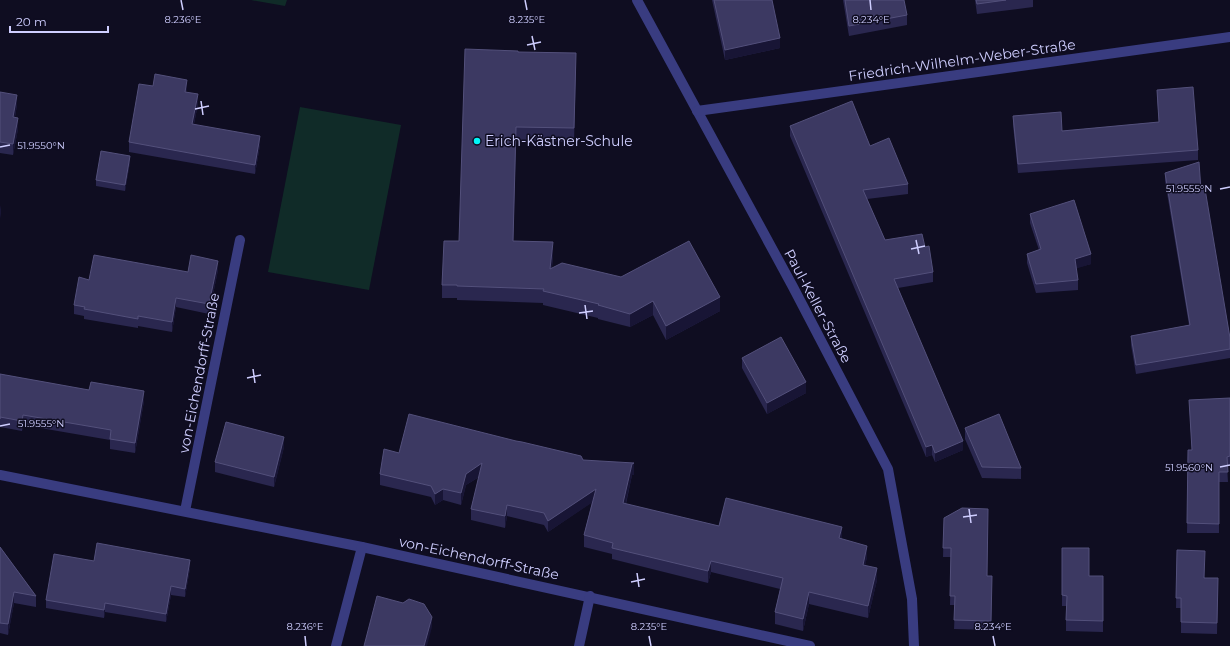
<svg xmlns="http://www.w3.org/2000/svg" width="1230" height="646" font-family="Montserrat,sans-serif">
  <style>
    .green { fill: #102b28 }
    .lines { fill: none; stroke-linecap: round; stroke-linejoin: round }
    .minor { stroke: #393c80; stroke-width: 10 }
    .wall { fill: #2a274f }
    .shaded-wall { fill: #181535 }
    .building { fill: #3c3962; stroke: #53507b }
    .ticks { fill: none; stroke: #cfceff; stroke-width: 1.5 }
    .poi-dot { fill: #01f6f7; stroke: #0f0d21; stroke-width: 1.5 }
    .labels { text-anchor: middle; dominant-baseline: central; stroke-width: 3; stroke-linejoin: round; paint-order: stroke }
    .street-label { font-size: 14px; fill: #cfceff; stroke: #0f0d21 }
    .poi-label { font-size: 14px; fill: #cfceff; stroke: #0f0d21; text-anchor: start }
    .ticks-label { font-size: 10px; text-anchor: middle; fill: #cfceff; stroke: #0f0d21; stroke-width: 3; stroke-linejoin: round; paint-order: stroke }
  </style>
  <rect width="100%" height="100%" fill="#0f0d21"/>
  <g class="green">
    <polygon points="251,0 287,0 285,6"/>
    <polygon points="300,107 401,125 369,290 268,272"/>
  </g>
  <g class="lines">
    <g class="minor">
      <polyline points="637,0 793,287 888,469 912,599 914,646"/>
      <polyline points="697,111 1230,37"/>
      <polyline points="0,475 362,547 810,646"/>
      <polyline points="185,511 240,240"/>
      <polyline points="336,646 362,547"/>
      <polyline points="579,646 590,596"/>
    </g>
  </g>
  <g class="wall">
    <polygon points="712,0 772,0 780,48 725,60"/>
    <polygon points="843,0 904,0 907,15 907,25 849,36"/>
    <polygon points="975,0 1033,0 1033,7 977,14"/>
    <polygon points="518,52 576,67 574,142 516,140 513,241 553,256 552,268 720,311 666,340 653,315 630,327 598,319 598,318 543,305 543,303 457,300 457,298 442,298 442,285 459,241"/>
    <polygon points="153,86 187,90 186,92 198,104 194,124 260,145 255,174 129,152 129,142"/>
    <polygon points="1157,90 1198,150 1198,160 1018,173 1013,125 1013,116 1062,131 1159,122 1157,99"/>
    <polygon points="0,92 17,105 15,117 18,129 13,155 0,153"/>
    <polygon points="790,126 870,146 908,184 908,194 867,199 885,240 925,247 933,272 933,282 898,288 963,450 935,462 932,455 926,457 790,136"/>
    <polygon points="130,162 125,191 96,186 96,180"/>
    <polygon points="1165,173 1201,190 1230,338 1230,358 1136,374 1131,345 1131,336 1189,325 1165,181"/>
    <polygon points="1030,214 1091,264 1076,268 1078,280 1078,290 1036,293 1027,263 1027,254 1039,250 1030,223"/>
    <polygon points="218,270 209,314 176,307 172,332 138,326 138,328 84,319 84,316 74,314 74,305 89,280 188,272"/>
    <polygon points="742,358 806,393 767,414 742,368"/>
    <polygon points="0,374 144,401 135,453 110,449 110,440 23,425 22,431 0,427 0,429"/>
    <polygon points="1230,398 1230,466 1227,466 1228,482 1219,482 1219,533 1187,533 1188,450 1192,450 1189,400"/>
    <polygon points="965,428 1021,468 1021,479 982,478 965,439"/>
    <polygon points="284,447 274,487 215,472 215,462"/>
    <polygon points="399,453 583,460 634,475 632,475 626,504 719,526 842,538 841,539 867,557 865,565 877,580 868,618 809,604 803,631 775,624 775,612 780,589 711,572 708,583 612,559 612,554 584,547 584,535 592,502 548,532 544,525 507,516 505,528 471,520 471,509 479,477 466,485 461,505 443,500 435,505 431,497 380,485 380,474"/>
    <polygon points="944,518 987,576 992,576 991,630 954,629 955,605 950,605 951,557 943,557"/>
    <polygon points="0,547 36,596 36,607 14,603 8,635 0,633"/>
    <polygon points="1062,548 1089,576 1103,576 1103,632 1066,631 1066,606 1062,606"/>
    <polygon points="1177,550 1205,578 1218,578 1217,634 1181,633 1181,608 1176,608"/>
    <polygon points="94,561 190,568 185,597 171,595 166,622 105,612 104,618 46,608 46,600"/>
  </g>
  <g class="shaded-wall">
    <polygon points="780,38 780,48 725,60 725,50"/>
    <polygon points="576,53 576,67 574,142 574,128"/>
    <polygon points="187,80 187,90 185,101 185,92"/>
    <polygon points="198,94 198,104 192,133 192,124"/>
    <polygon points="17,95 17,105 13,128 13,117"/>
    <polygon points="18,118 18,129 13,155 13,144"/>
    <polygon points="516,127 516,140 513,255 513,241"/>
    <polygon points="260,136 260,145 255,174 255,165"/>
    <polygon points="130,156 130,162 125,191 125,185"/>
    <polygon points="1,205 1,214 0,219 0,209"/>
    <polygon points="553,242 553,256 550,283 550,269"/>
    <polygon points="1091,254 1091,264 1075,269 1075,259"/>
    <polygon points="218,261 218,270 209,314 209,304"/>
    <polygon points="720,297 720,311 666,340 666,326"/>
    <polygon points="176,298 176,307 172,332 172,322"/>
    <polygon points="653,301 653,315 630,327 630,314"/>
    <polygon points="806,382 806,393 767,414 767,403"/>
    <polygon points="144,391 144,401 135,453 135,443"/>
    <polygon points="23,415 23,425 22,431 22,421"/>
    <polygon points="284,437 284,447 274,487 274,477"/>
    <polygon points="963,441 963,450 935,462 935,453"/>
    <polygon points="932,445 932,455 926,457 926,447"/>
    <polygon points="482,463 482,475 466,485 461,505 461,493 466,474"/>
    <polygon points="634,463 634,475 632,475 623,515 623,503 632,464"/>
    <polygon points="443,489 443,500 435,505 435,494"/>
    <polygon points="596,489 596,500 548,532 548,521"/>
    <polygon points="507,505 507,516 505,528 505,516"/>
    <polygon points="842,527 842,538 839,550 839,538"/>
    <polygon points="867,546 867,557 863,576 863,565"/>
    <polygon points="190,560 190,568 185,597 185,589"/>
    <polygon points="711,561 711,572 708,583 708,571"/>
    <polygon points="877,568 877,580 868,618 868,606"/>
    <polygon points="171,586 171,595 166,622 166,614"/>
    <polygon points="14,592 14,603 8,635 8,624"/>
    <polygon points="809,592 809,604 803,631 803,619"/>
    <polygon points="105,603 105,612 104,618 104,610"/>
    <polygon points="432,617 432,627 427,646 424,646"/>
  </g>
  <g class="building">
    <polygon points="714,0 772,0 780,38 725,50"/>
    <polygon points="845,0 904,0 907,15 849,26"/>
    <polygon points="976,0 1006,0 977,4"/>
    <polygon points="465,49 518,51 518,52 576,53 574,128 516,127 513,241 553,242 550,269 562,263 621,277 689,241 720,297 666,326 653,301 630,314 598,305 599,304 543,291 544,289 457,286 457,285 442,285 444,241 459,241"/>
    <polygon points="155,74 187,80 185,92 198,94 192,124 260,136 255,165 129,142 139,84 153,86"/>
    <polygon points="1193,87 1198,150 1018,164 1013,116 1061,112 1062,131 1159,122 1157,90"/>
    <polygon points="0,92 17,95 13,117 18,118 13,144 0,142"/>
    <polygon points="852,101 870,146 889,138 908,184 863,190 885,240 922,234 925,247 929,246 933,272 894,279 963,441 935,453 932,445 926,447 790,126"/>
    <polygon points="101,151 130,156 125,185 96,180"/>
    <polygon points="1199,162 1201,190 1205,189 1230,338 1230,349 1136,365 1131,336 1190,325 1165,173"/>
    <polygon points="1074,200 1091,254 1075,259 1078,280 1036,284 1027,254 1041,249 1030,214"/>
    <polygon points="94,255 188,272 191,255 218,261 209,304 176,298 172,322 138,316 138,319 84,309 85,307 74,305 79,277 89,280"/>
    <polygon points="781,337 806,382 767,403 742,358"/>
    <polygon points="0,374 89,390 91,382 144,391 135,443 110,439 111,430 23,415 22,421 0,417 0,419"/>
    <polygon points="1230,398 1230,456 1227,457 1228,472 1219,472 1219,524 1187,523 1188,450 1192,450 1189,400"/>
    <polygon points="409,414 516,441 522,442 581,456 583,460 634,463 632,464 623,503 719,526 726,498 842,527 839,538 867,546 863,565 877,568 868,606 809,592 803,619 775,612 783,578 711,561 708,571 612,548 613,543 584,535 596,489 548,521 544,513 507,505 505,516 471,509 482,463 466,474 461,493 443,489 435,494 431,486 380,474 384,449 399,453"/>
    <polygon points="999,414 1021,468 982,467 965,428"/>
    <polygon points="226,422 284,437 274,477 215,462"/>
    <polygon points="962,508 988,509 987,576 992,576 991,621 954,620 955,596 950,596 951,548 943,548 944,518"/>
    <polygon points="97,543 190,560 185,589 171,586 166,614 105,603 104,610 46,600 54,554 94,561"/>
    <polygon points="0,547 36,596 14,592 8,624 0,623"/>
    <polygon points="1062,548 1089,548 1089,576 1103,576 1103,621 1066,620 1067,596 1062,595"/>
    <polygon points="1177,550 1205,551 1204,578 1218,578 1217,623 1181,622 1181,598 1176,598"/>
    <polygon points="377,596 403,603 409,599 424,604 432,617 424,646 364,646"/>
  </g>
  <path class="ticks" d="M181,0L183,10M525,0L527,10M870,0L871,10M532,36L535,50M527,45L541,42M201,101L203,115M195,109L209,106M0,147L10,145M1220,189L1230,187M916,240L919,254M911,249L925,246M585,305L587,319M579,313L593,311M253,369L255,383M247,378L261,375M0,426L10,424M1220,467L1230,465M969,509L971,523M963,517L977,515M637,573L639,587M631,582L645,579M305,636L306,646M649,636L651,646M993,636L995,646"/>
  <circle class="poi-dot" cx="477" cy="141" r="4"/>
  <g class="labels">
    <g class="street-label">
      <text transform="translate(962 60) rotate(-8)">Friedrich-Wilhelm-Weber-Straße</text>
      <text transform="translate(818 306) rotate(62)">Paul-Keller-Straße</text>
      <text transform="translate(199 373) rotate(-79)">von-Eichendorff-Straße</text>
      <text transform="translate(479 558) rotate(12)">von-Eichendorff-Straße</text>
    </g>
    <g class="poi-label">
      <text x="485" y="141">Erich-Kästner-Schule</text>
    </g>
  </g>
  <g class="ticks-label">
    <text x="183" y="23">8.236°E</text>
    <text x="527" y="23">8.235°E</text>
    <text x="871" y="23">8.234°E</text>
    <text x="41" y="149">51.9550°N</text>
    <text x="1189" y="192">51.9555°N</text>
    <text x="41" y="427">51.9555°N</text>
    <text x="1189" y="471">51.9560°N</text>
    <text x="305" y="630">8.236°E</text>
    <text x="649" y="630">8.235°E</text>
    <text x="993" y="630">8.234°E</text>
  </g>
  <path d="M10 26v6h98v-6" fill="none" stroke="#cfceff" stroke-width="2"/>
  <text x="16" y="26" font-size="12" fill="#cfceff" stroke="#0f0d21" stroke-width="3" paint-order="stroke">20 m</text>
</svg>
